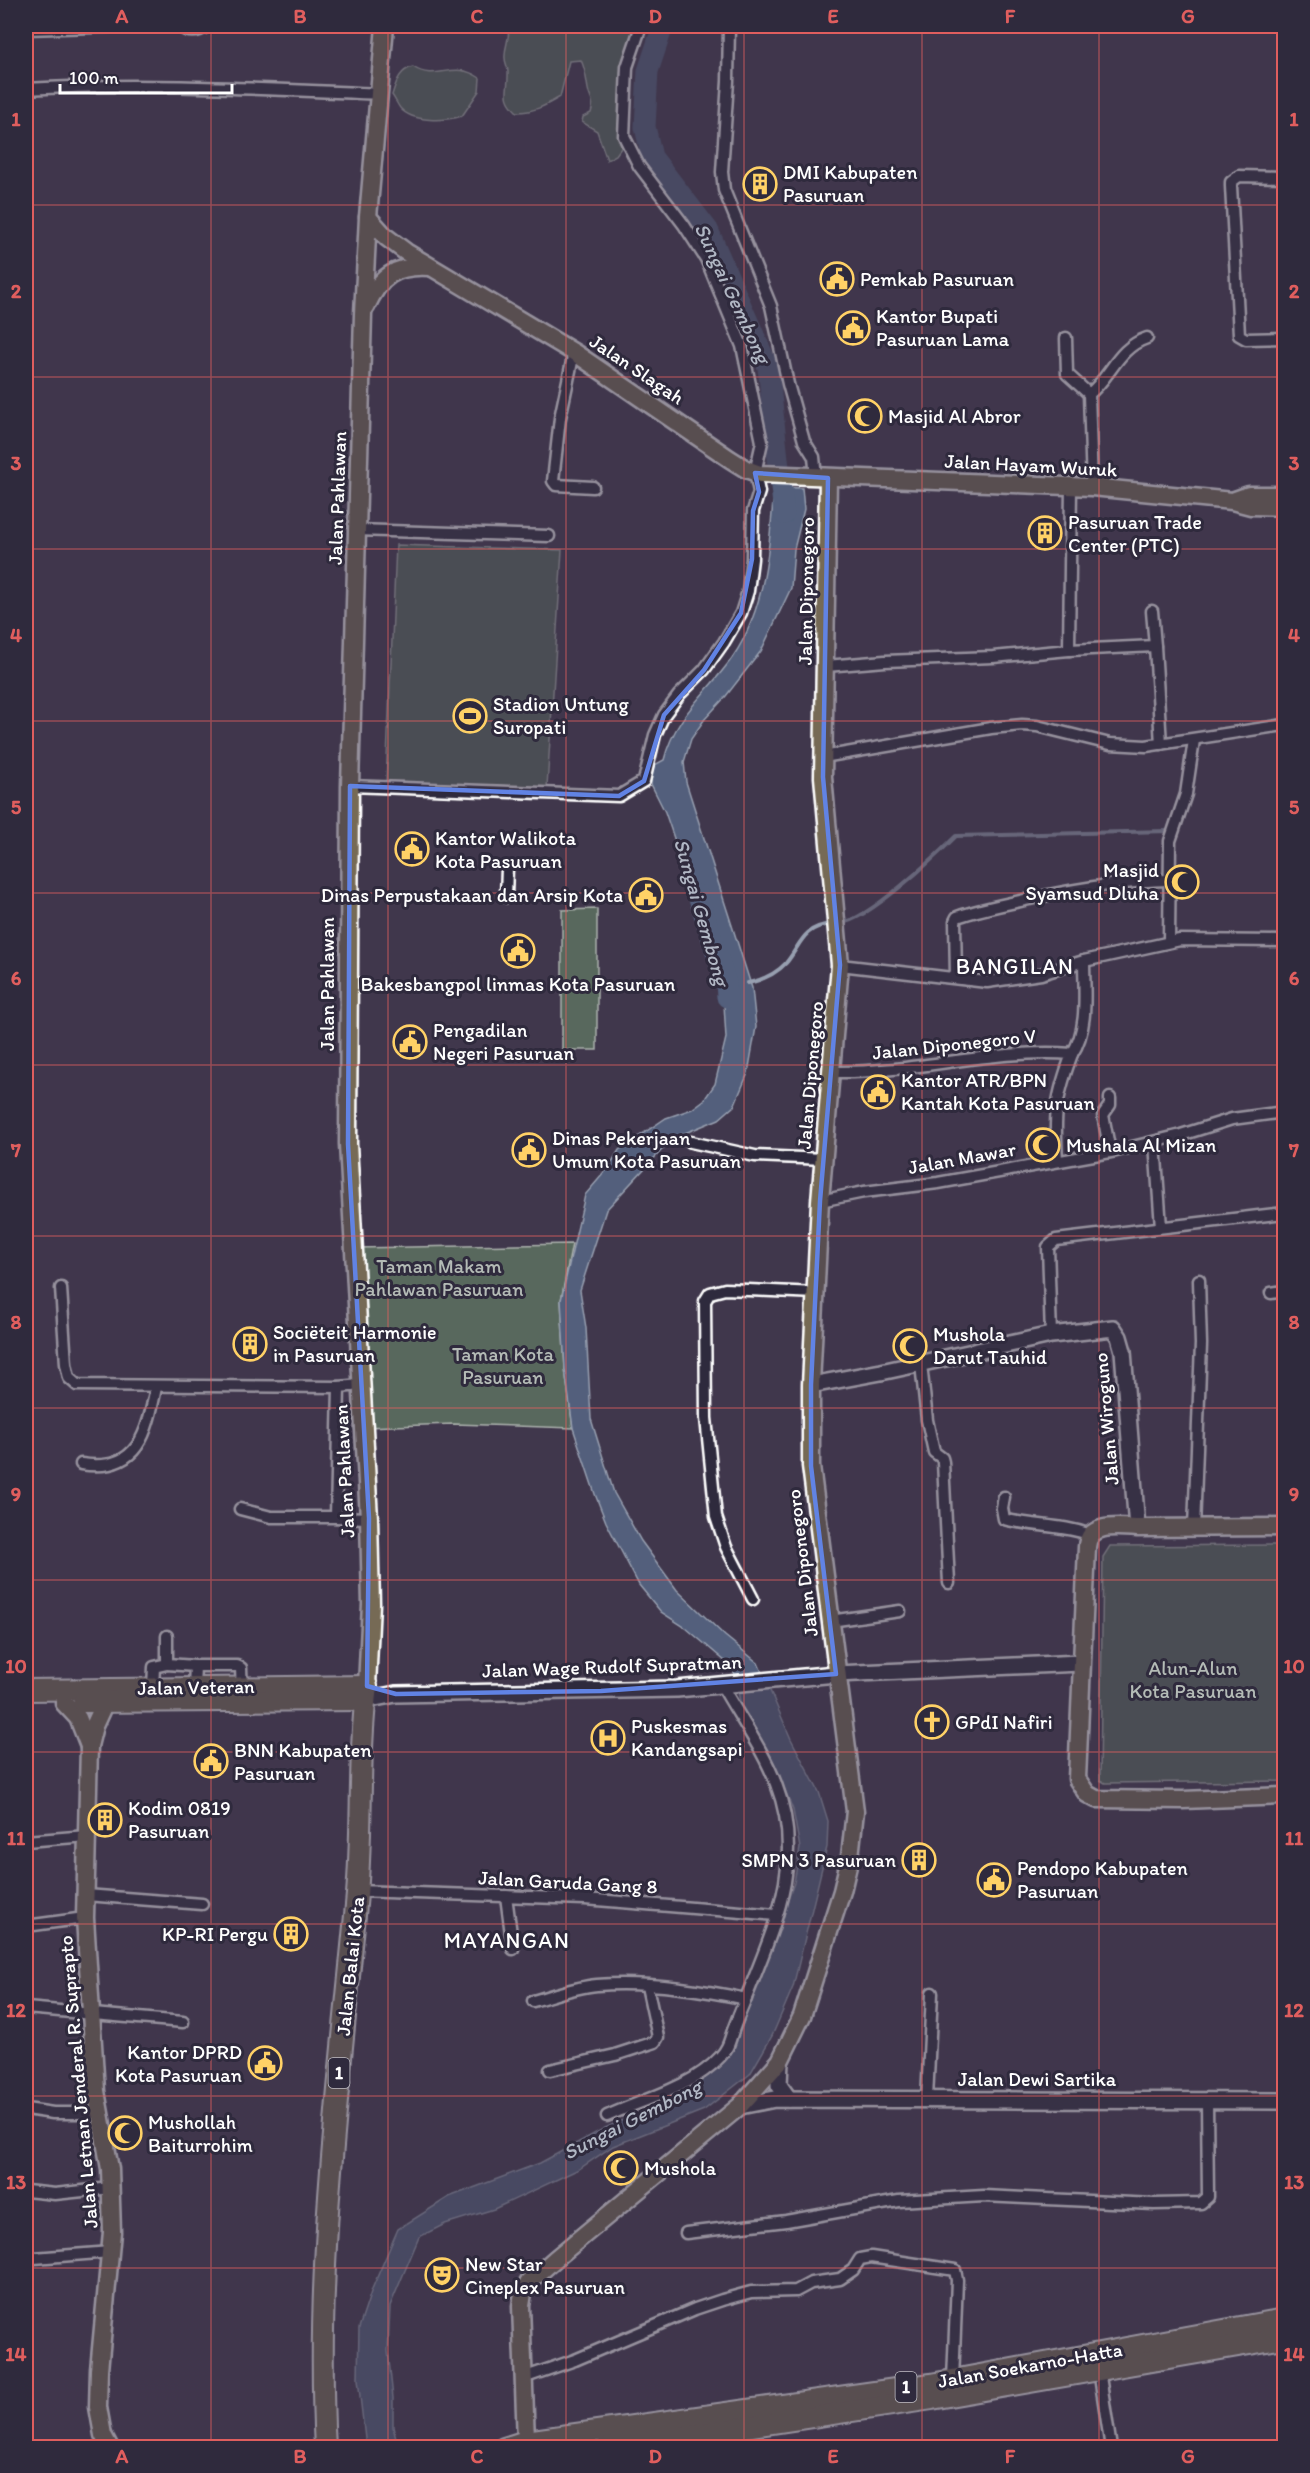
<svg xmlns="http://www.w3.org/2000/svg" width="1310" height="2473" font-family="Itim,sans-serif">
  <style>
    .green { fill: #59675d; stroke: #acb3ae; stroke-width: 1.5 }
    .water { fill: #525f7b; stroke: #979fb0; stroke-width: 1.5 }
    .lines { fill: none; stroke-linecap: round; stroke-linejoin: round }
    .stream { stroke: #979fb0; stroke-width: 4 }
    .river { stroke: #525f7b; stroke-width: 21 }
    .street-casing { stroke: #fff; stroke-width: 15 }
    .secondary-casing { stroke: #fff; stroke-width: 20 }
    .primary-casing { stroke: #fff; stroke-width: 21 }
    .highway-casing { stroke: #fff; stroke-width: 24 }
    .street { stroke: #2f2a3d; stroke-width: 10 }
    .secondary { stroke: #2f2a3d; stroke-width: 15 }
    .primary { stroke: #766a55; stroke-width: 16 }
    .highway { stroke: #766a55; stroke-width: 20 }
    .marked { fill: none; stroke: #6183e4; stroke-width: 4.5; stroke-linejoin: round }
    .grid { fill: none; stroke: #e05e5e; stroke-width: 1.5; stroke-opacity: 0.55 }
    .labels { text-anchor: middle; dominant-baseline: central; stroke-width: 6; stroke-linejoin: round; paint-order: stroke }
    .shield { fill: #2f2a3d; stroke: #c1bfc5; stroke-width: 1.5 }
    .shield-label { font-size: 18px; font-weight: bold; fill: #fff }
    .poi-label { font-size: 20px; fill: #fff; stroke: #2f2a3d; text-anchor: start }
    .street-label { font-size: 20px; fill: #fff; stroke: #2f2a3d }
    .park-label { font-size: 20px; fill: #b4bbb6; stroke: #2f2a3d }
    .water-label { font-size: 21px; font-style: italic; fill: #b1b7c4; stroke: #2f2a3d }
    .quarter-label { font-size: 22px; letter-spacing: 1.5px; fill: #fff; stroke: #2f2a3d }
    .neatline { fill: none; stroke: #e05e5e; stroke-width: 2 }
    .grid-label { font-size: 20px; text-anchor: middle; font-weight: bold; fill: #e05e5e }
  </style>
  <rect width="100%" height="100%" fill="#40374c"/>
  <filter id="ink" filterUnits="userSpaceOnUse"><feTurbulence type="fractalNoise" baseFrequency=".0167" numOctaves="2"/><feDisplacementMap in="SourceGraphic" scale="12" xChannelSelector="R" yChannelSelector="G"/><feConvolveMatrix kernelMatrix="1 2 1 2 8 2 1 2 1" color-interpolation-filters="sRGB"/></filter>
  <g filter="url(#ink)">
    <g class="green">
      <path d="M508,26H643L630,70L619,95V136L621,148L616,155L607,160L597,131L582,122L583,117L591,113C595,100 590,101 588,89C586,78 586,71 581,60L569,61L560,97C545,106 534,112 517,112C501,96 509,92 508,72C508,67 505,63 505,58C504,46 511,38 508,26Z"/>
      <path d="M413,67C437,83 453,59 480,78L479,91L462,116C445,121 413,123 400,108C397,104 395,99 392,95C396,83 399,70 413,67Z"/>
      <polygon points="396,545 562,550 547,787 386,782"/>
      <polygon points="597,909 597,1050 562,1050 562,910"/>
      <polygon points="572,1244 561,1300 565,1369 573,1428 454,1424 364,1427 358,1248"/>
      <polygon points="1284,1545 1284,1781 1105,1783 1100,1780 1103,1557 1110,1546"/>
    </g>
    <path class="water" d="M774,487L802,488L804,509L794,549L791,588L761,651L726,696L704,720L691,739L684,762L686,782L752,988L756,1027L748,1073L734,1106L719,1119L673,1138L606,1210L580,1290L586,1328L591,1419L614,1493L641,1541L677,1590L725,1636L758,1663L791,1739L819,1792L828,1821L827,1847L793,1987L772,2036L750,2074L704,2110L613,2146L579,2169L494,2209L445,2224L419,2237L390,2306L388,2351L393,2398V2427L398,2447H366L358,2379L359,2328L372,2289L398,2229L449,2197L540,2163L605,2128L670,2099L714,2071L733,2051L794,1883L800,1848L793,1810L775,1765L742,1711L733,1668L686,1628L661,1612L639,1585L606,1522L595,1494L573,1428L565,1369L561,1300L585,1195L609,1167L619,1150L666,1118L692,1109L704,1100L715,1084L726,1038L722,970L710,930L688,879L665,812L651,784V767L664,760C675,715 707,694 732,658C766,609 770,545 774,487Z"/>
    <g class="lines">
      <g class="stream">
        <path d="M841,923C868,920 935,857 956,836L1169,831"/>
        <path d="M748,983C762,980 776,974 786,963C801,945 802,927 831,924"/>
      </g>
      <g class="river">
        <polyline points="663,26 648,71 645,127 652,157 708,230 768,367 784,514"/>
        <polyline points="698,895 726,983 727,997"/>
      </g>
      <g class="street-casing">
        <g id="street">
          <path d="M179,26C188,33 197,33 207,26"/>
          <polyline points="729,26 728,81 722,172 724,190 771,306 788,384 804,441 814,457 816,477"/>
          <polyline points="26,29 130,26"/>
          <path d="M26,89C143,82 262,89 380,94"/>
          <polyline points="1284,177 1239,176 1231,182 1231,186 1239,335 1246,339 1284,338"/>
          <polyline points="1066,338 1067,374 1089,394"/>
          <polyline points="574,352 560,418 553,481 556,485 593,487"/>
          <path d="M1092,487L1089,394C1111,377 1117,348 1147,338"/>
          <polyline points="356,530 549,536"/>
          <polyline points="1155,646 1161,744"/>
          <polyline points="1069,650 1155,646 1152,611"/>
          <polyline points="826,666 885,661 993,657 1069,650 1071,486"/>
          <polyline points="823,757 991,728 1022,725 1037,726 1110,744 1146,746 1284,725"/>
          <polyline points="350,786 619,796 644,781 655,735 664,715 679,695 704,670 724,642 741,613 748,591 752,559 753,511 759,492 755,473 762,442 742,346 706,259 684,225 639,166 624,136 627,67 641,26"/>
          <polyline points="506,897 507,868"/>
          <polyline points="1169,941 1170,841 1186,794 1194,740"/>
          <polyline points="840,965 987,982 1041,974 1084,961 1180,940 1284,941"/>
          <path d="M956,977L955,921L957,917C983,908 1012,903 1039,897C1082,888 1124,881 1168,880"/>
          <path d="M1072,1054C1089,1029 1084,990 1084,961"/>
          <path d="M832,1072C913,1074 991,1048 1072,1054C1056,1097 1054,1114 1057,1160"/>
          <polyline points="691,1142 755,1156 824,1159"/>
          <polyline points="1155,1143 1161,1227"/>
          <polyline points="1110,1152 1103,1115 1110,1105 1110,1098"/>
          <polyline points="820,1201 864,1192 938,1183 1116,1151 1181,1135 1232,1119 1284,1112"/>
          <polyline points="61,1288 66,1364 69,1378 77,1385 339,1387 361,1385"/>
          <polyline points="1271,1293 1284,1291"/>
          <polyline points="1051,1335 1048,1247 1056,1240 1284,1213"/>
          <polyline points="921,1364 927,1420 934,1452 942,1458 943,1462 949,1583"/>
          <polyline points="339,1387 336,1517 369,1518"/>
          <path d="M81,1464C139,1473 147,1433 156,1387"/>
          <path d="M1004,1497L1002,1508L1004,1519C1034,1527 1061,1524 1091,1535"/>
          <polyline points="240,1509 271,1517 336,1517"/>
          <polyline points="1194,1528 1201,1344 1199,1280"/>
          <polyline points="753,1599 726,1547 716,1517 706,1418 705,1301 710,1293 725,1289 817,1293"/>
          <polyline points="830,1621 900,1611"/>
          <polyline points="167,1664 195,1666"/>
          <polyline points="194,1687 195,1666 237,1666 241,1668 242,1692"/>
          <polyline points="153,1688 154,1667 167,1664 167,1636"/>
          <polyline points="26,1841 87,1836"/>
          <polyline points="357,1891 585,1899 776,1915"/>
          <polyline points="86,1895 202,1904"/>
          <polyline points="506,1896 513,1949"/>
          <polyline points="26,1926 85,1918"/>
          <path d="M533,2001C554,1995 575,1987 597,1985C646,1981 698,1989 746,1999"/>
          <polyline points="26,2008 183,2022"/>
          <polyline points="550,2070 615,2055 655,2042 658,2037 647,1986"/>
          <polyline points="927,2099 932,1993"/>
          <polyline points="26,2109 53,2113 100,2113"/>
          <path d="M607,2116C644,2099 691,2088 720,2057C730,2047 730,2037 735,2025C741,2009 748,1994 754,1978C780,1913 803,1854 776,1784C763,1749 739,1717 721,1684"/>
          <polyline points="26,2191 55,2194 111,2188"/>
          <polyline points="686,2233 786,2221 899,2201 984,2196 1154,2204 1201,2203 1208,2197 1207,2101"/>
          <polyline points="27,2255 34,2258 111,2252"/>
          <polyline points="1099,2370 1111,2448"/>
          <polyline points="523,2378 575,2360 695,2309 722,2300 751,2292 796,2291 811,2283 840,2279 853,2270 860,2259 871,2257 955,2270 957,2280 953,2380"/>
        </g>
      </g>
      <g class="secondary-casing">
        <g id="secondary">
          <polyline points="811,1385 881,1372 1051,1335 1113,1328 1119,1337 1123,1351 1137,1528"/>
          <polyline points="365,1700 396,1694 677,1689 836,1674 1081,1663"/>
          <polyline points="780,2061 779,2085 789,2099"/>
          <polyline points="740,2106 775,2099 1284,2101"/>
        </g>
      </g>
      <g class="primary-casing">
        <g id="primary">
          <polyline points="368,217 386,237 406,252 575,353 730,459 746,469 760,474 1092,487 1232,501 1251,506 1284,507"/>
          <path d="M366,307C380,276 395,265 429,267"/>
          <polyline points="1235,500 1249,495 1284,495"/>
          <path d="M1284,1527L1137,1528C1120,1527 1088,1522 1087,1547L1077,1779L1087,1794L1096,1799L1183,1800L1284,1796"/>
          <polyline points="367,1686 371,1604 369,1518 348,1144 350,786 363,314 368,217 385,26"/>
          <polyline points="105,1702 94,1726 89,1746 85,1918 96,2091 110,2169 112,2232 99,2370 98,2407 103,2435 110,2448"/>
          <polyline points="64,1703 78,1718 89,1746"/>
          <polyline points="526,2441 521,2306 523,2293 529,2282 555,2259 740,2106 780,2061 802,2016 842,1891 850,1857 855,1811 811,1466 811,1385 820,1201 840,965 823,777 828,478"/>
        </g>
      </g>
      <g class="highway-casing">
        <g id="highway">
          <path d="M26,1690L367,1686C358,1755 363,1825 357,1894C340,2078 315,2263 325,2448"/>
          <polyline points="83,1702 365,1700"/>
          <polyline points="504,2448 526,2441 931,2384 1284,2319"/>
          <polyline points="606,2448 932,2399 1284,2338"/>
        </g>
      </g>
      <use href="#street" class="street"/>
      <use href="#secondary" class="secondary"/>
      <use href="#primary" class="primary"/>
      <use href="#highway" class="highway"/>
    </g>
  </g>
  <path d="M0 0H1310V2473H0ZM755,473L828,478L823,777L840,965L820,1201L811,1385V1466L836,1674L601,1691L396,1694L367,1686L369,1518L348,1144L350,786L619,796L644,781L664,715L704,670L741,613L752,559L753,511L759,492Z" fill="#40374c" fill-opacity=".55" fill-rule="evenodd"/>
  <path class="marked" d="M755,473L828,478L823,777L840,965L820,1201L811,1385V1466L836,1674L601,1691L396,1694L367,1686L369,1518L348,1144L350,786L619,796L644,781L664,715L704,670L741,613L752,559L753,511L759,492Z"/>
  <path class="grid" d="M211,26V2448M388,26V2448M566,26V2448M744,26V2448M922,26V2448M1099,26V2448M26,205H1284M26,377H1284M26,549H1284M26,721H1284M26,893H1284M26,1065H1284M26,1236H1284M26,1408H1284M26,1580H1284M26,1752H1284M26,1924H1284M26,2096H1284M26,2268H1284"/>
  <defs>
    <g id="building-ring" transform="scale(1.725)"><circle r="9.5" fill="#2f2a3d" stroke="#ffd166" stroke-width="1.5"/><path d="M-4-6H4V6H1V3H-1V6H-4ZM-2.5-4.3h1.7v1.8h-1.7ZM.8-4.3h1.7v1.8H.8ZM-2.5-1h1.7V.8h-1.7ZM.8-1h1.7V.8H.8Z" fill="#ffd166"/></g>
    <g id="civic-ring" transform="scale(1.725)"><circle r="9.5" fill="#2f2a3d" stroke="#ffd166" stroke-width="1.5"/><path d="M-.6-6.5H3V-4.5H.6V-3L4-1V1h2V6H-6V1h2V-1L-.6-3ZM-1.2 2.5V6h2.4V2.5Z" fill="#ffd166"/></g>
    <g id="mosque-ring" transform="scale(1.725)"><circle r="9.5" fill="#2f2a3d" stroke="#ffd166" stroke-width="1.5"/><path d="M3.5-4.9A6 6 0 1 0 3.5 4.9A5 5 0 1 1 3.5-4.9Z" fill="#ffd166"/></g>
    <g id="stadium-ring" transform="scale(1.725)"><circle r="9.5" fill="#2f2a3d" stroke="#ffd166" stroke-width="1.5"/><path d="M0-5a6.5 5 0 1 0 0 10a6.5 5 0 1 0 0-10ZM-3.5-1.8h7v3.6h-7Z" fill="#ffd166"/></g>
    <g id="church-ring" transform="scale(1.725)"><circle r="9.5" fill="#2f2a3d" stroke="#ffd166" stroke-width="1.5"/><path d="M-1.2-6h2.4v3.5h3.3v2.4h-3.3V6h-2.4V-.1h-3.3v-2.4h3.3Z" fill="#ffd166"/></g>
    <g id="hospital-ring" transform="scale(1.725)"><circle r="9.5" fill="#2f2a3d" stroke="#ffd166" stroke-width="1.5"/><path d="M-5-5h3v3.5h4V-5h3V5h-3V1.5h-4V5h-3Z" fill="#ffd166"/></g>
    <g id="theatre-ring" transform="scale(1.725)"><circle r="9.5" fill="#2f2a3d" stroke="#ffd166" stroke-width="1.5"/><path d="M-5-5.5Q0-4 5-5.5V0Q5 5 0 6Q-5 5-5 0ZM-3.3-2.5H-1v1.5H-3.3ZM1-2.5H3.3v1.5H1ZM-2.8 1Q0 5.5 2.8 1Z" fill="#ffd166"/></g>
  </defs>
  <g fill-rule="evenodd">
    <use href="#building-ring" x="760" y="184"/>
    <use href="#civic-ring" x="837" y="279"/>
    <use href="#civic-ring" x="853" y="328"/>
    <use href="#mosque-ring" x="865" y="416"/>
    <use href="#building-ring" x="1045" y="533"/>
    <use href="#stadium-ring" x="470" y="716"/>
    <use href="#civic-ring" x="412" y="849"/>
    <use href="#mosque-ring" x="1182" y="882"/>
    <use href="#civic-ring" x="646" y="895"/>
    <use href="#civic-ring" x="518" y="951"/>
    <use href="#civic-ring" x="410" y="1042"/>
    <use href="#civic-ring" x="878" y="1092"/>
    <use href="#mosque-ring" x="1043" y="1145"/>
    <use href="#civic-ring" x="529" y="1150"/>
    <use href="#building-ring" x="250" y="1344"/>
    <use href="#mosque-ring" x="910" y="1346"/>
    <use href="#church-ring" x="932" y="1722"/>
    <use href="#hospital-ring" x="608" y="1738"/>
    <use href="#civic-ring" x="211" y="1761"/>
    <use href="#building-ring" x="105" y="1820"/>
    <use href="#building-ring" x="919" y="1860"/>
    <use href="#civic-ring" x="994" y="1880"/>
    <use href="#building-ring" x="291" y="1934"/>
    <use href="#civic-ring" x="265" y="2063"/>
    <use href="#mosque-ring" x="125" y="2133"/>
    <use href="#mosque-ring" x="621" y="2168"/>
    <use href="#theatre-ring" x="442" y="2275"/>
  </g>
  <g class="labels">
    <g class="shield">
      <rect x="328.5" y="2058" width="21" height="30" rx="4.5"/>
      <rect x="895.5" y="2372" width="21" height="30" rx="4.5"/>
    </g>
    <g class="shield-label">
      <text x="339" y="2073">1</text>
      <text x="906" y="2387">1</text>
    </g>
    <g class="poi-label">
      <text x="783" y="172">DMI Kabupaten<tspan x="783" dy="23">Pasuruan</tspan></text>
      <text x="860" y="279">Pemkab Pasuruan</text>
      <text x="876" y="316">Kantor Bupati<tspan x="876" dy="23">Pasuruan Lama</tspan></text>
      <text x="888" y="416">Masjid Al Abror</text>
      <text x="1068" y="522">Pasuruan Trade<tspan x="1068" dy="23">Center (PTC)</tspan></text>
      <text x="493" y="704">Stadion Untung<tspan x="493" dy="23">Suropati</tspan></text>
      <text x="435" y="838">Kantor Walikota<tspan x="435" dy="23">Kota Pasuruan</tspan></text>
      <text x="1159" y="870" text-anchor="end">Masjid<tspan x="1159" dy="23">Syamsud Dluha</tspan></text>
      <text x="623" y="895" text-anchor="end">Dinas Perpustakaan dan Arsip Kota</text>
      <text x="518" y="984" text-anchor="middle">Bakesbangpol linmas Kota Pasuruan</text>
      <text x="433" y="1030">Pengadilan<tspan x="433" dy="23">Negeri Pasuruan</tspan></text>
      <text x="901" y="1080">Kantor ATR/BPN<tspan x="901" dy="23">Kantah Kota Pasuruan</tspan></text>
      <text x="552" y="1138">Dinas Pekerjaan<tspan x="552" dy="23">Umum Kota Pasuruan</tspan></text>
      <text x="1066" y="1145">Mushala Al Mizan</text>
      <text x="273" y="1332">Sociëteit Harmonie<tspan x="273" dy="23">in Pasuruan</tspan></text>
      <text x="933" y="1334">Mushola<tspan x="933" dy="23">Darut Tauhid</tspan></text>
      <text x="955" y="1722">GPdI Nafiri</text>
      <text x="631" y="1726">Puskesmas<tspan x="631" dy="23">Kandangsapi</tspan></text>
      <text x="234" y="1750">BNN Kabupaten<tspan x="234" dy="23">Pasuruan</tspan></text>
      <text x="128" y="1808">Kodim 0819<tspan x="128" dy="23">Pasuruan</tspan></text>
      <text x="896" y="1860" text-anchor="end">SMPN 3 Pasuruan</text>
      <text x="1017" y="1868">Pendopo Kabupaten<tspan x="1017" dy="23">Pasuruan</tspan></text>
      <text x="268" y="1934" text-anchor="end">KP-RI Pergu</text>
      <text x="242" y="2052" text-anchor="end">Kantor DPRD<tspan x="242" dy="23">Kota Pasuruan</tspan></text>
      <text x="148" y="2122">Mushollah<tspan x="148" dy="23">Baiturrohim</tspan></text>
      <text x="644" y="2168">Mushola</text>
      <text x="465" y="2264">New Star<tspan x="465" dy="23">Cineplex Pasuruan</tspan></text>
    </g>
    <g class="street-label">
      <text transform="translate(637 369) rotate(34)">Jalan Slagah</text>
      <text transform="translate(1031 465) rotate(3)">Jalan Hayam Wuruk</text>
      <text transform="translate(337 498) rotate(-88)">Jalan Pahlawan</text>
      <text transform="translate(806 591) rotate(-89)">Jalan Diponegoro</text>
      <text transform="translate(327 984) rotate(-90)">Jalan Pahlawan</text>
      <text transform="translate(954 1044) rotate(-6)">Jalan Diponegoro V</text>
      <text transform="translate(810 1075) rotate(-85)">Jalan Diponegoro</text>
      <text transform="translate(962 1158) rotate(-10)">Jalan Mawar</text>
      <text transform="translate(1106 1419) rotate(-95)">Jalan Wiroguno</text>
      <text transform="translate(344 1471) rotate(-93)">Jalan Pahlawan</text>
      <text transform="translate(802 1563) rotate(-97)">Jalan Diponegoro</text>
      <text transform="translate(612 1666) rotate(-2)">Jalan Wage Rudolf Supratman</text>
      <text transform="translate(196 1687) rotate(-1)">Jalan Veteran</text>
      <text transform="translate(568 1882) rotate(3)">Jalan Garuda Gang 8</text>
      <text transform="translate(350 1966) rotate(-84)">Jalan Balai Kota</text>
      <text x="1037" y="2079">Jalan Dewi Sartika</text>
      <text transform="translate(78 2082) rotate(-95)">Jalan Letnan Jenderal R. Suprapto</text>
      <text transform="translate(1030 2365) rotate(-10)">Jalan Soekarno-Hatta</text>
    </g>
    <g class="park-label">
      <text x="439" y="1266">Taman Makam<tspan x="439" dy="23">Pahlawan Pasuruan</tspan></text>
      <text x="503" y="1354">Taman Kota<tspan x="503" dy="23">Pasuruan</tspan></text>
      <text x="1193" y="1668">Alun-Alun<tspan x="1193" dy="23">Kota Pasuruan</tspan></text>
    </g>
    <g class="water-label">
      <text transform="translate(733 293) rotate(65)">Sungai Gembong</text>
      <text transform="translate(702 912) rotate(74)">Sungai Gembong</text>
      <text transform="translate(632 2119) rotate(-27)">Sungai Gembong</text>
    </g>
    <g class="quarter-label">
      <text x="1015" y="966">BANGILAN</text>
      <text x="507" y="1940">MAYANGAN</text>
    </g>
  </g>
  <rect width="1310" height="2473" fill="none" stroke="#2f2a3d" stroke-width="66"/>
  <path d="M60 84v9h172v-9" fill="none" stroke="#ffffff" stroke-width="3"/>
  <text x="69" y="84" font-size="18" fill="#ffffff" stroke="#2f2a3d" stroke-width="4.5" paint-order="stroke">100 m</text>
  <rect x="33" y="33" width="1244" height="2407" class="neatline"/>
  <g class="grid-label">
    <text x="122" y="23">A</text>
    <text x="300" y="23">B</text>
    <text x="477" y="23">C</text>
    <text x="655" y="23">D</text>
    <text x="833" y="23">E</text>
    <text x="1010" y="23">F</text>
    <text x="1188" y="23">G</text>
    <text x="16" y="126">1</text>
    <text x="1294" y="126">1</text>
    <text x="16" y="298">2</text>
    <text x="1294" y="298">2</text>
    <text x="16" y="470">3</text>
    <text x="1294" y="470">3</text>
    <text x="16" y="642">4</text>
    <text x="1294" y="642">4</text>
    <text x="16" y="814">5</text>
    <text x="1294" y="814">5</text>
    <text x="16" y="985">6</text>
    <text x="1294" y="985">6</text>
    <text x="16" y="1157">7</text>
    <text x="1294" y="1157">7</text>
    <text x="16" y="1329">8</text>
    <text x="1294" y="1329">8</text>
    <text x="16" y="1501">9</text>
    <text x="1294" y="1501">9</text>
    <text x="16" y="1673">10</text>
    <text x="1294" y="1673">10</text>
    <text x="16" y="1845">11</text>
    <text x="1294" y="1845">11</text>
    <text x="16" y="2017">12</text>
    <text x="1294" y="2017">12</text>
    <text x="16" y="2189">13</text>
    <text x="1294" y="2189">13</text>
    <text x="16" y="2361">14</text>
    <text x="1294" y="2361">14</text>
    <text x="122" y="2463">A</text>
    <text x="300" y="2463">B</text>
    <text x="477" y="2463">C</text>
    <text x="655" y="2463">D</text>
    <text x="833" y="2463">E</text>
    <text x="1010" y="2463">F</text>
    <text x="1188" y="2463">G</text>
  </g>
</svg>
